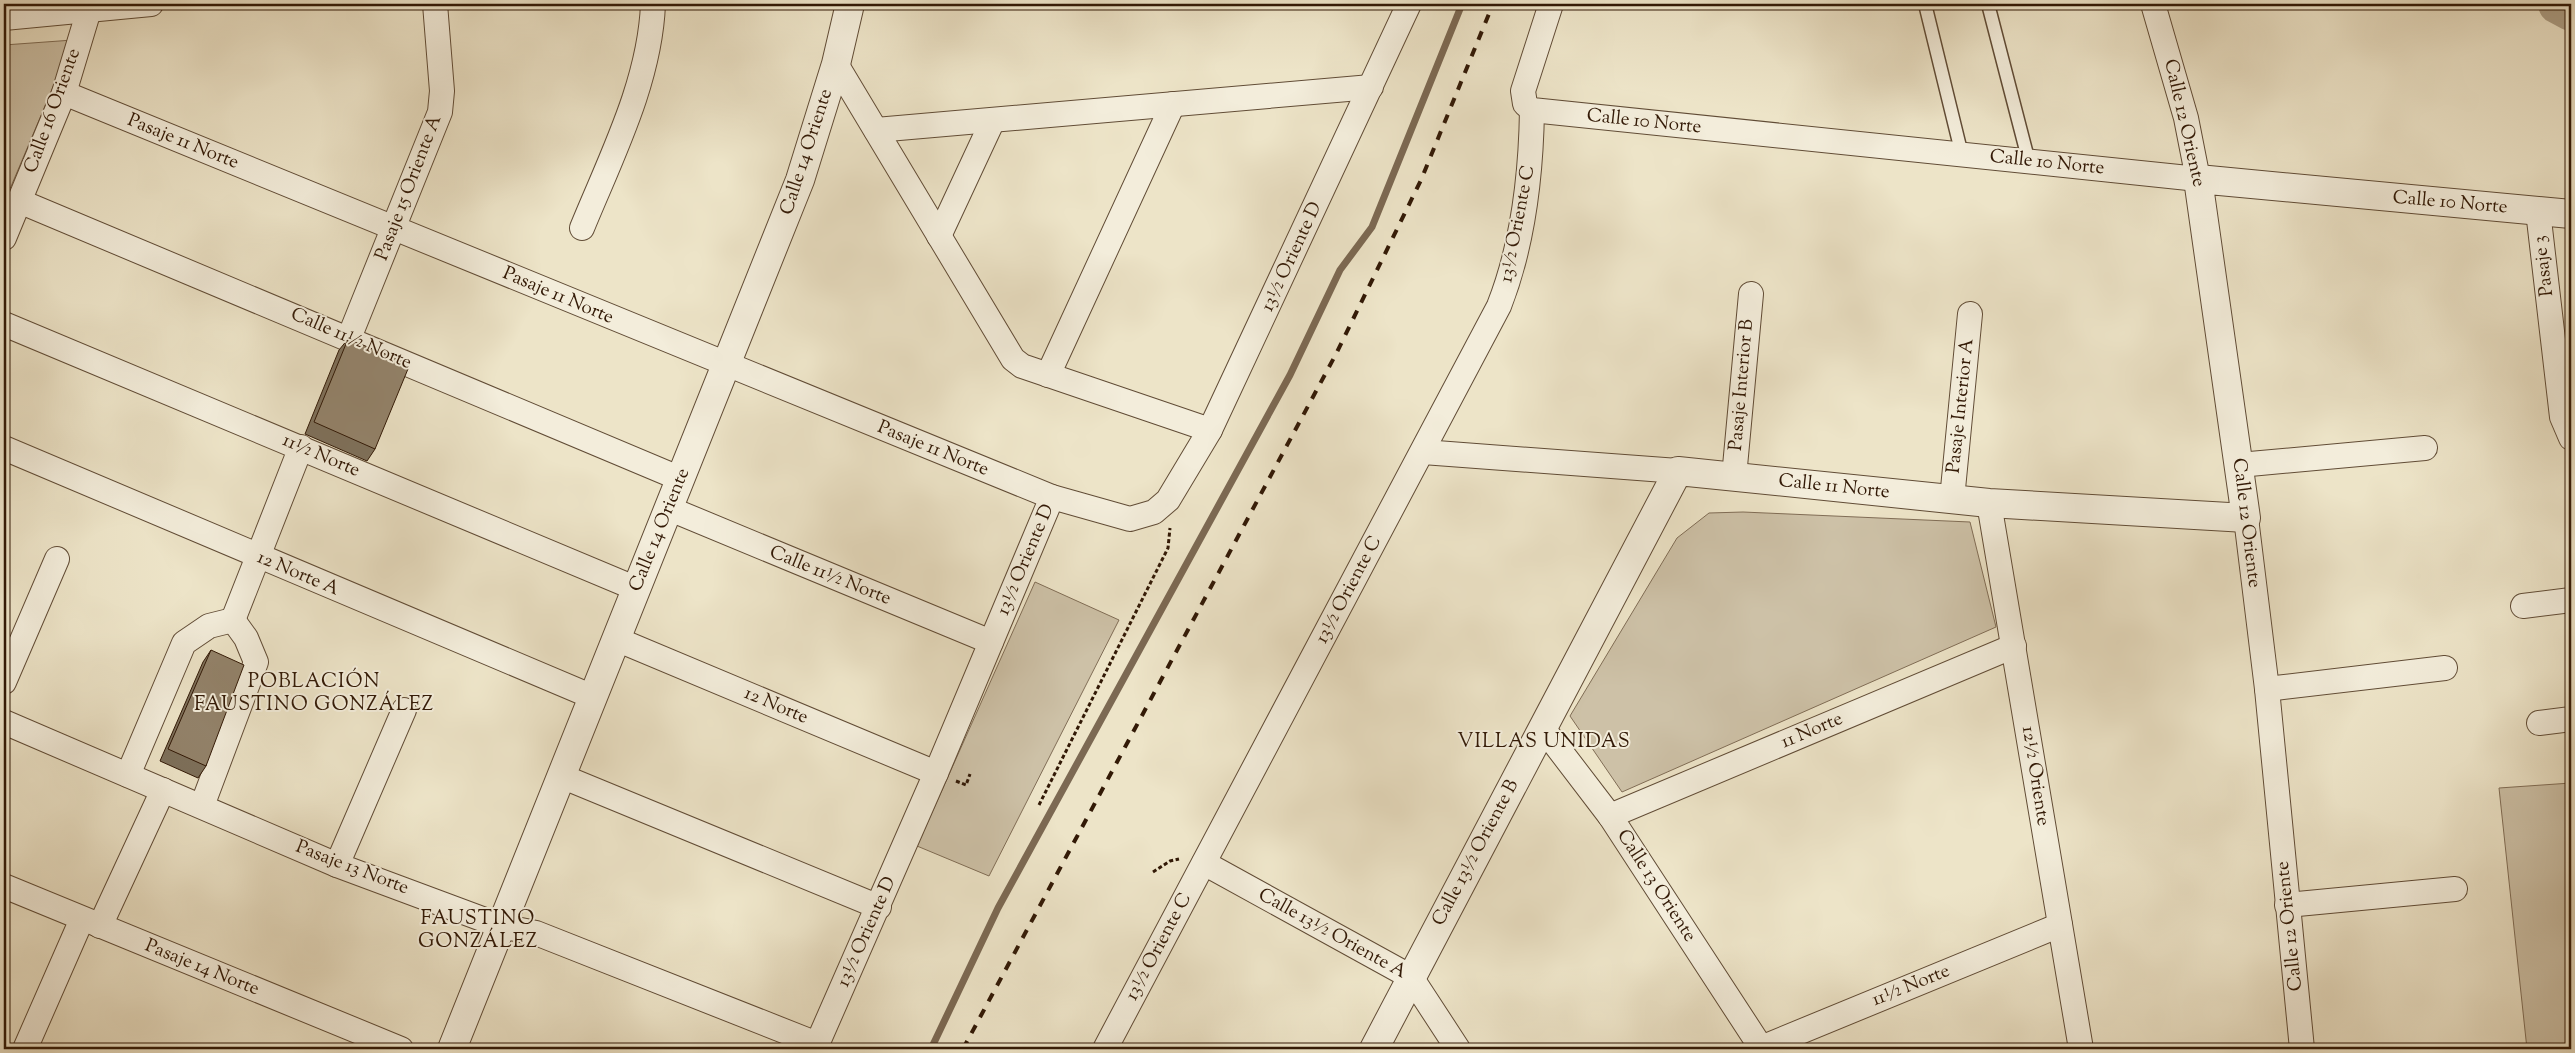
<svg xmlns="http://www.w3.org/2000/svg" width="2575" height="1053" font-family="'Sorts Mill Goudy',serif">
  <style>
    .green { fill: #cdc1a7; stroke: #806d56 }
    .lines { fill: none; stroke-linecap: round; stroke-linejoin: round }
    .stream { stroke: #7c6953; stroke-width: 7 }
    .river { stroke: #ad9f86; stroke-width: 40 }
    .service-casing { stroke: #614c36; stroke-width: 15 }
    .minor-casing { stroke: #614c36; stroke-width: 26 }
    .tertiary-casing { stroke: #614c36; stroke-width: 30 }
    .path { stroke: #321906; stroke-width: 3; stroke-dasharray: 4 2.5; stroke-linecap: butt }
    .service { stroke: #f3eddb; stroke-width: 12 }
    .minor { stroke: #f3eddb; stroke-width: 24 }
    .tertiary { stroke: #f3eddb; stroke-width: 28 }
    .rail { stroke: #321906; stroke-width: 4; stroke-dasharray: 9 9; stroke-linecap: butt }
    .wall { fill: #7e715c; stroke: #321906 }
    .building { fill: #93836b; stroke: #321906 }
    .labels { text-anchor: middle; dominant-baseline: central; stroke-width: 4; stroke-linejoin: round; paint-order: stroke }
    .street-label { font-size: 19px; fill: #321906; stroke: #f3eddb }
    .neighbourhood-label { font-size: 20px; letter-spacing: 1px; fill: #321906; stroke: #f3eddb }
  </style>
  <rect width="100%" height="100%" fill="#ede4c8"/>
  <filter id="stains"><feTurbulence type="fractalNoise" baseFrequency=".004" numOctaves="4"/><feColorMatrix values="0 0 0 0 .2 0 0 0 0 .09 0 0 0 0 .02 0 0 0 .5 -.17"/></filter>
  <radialGradient id="worn" r=".72"><stop offset=".6" stop-color="#630" stop-opacity="0"/><stop offset="1" stop-color="#630" stop-opacity=".3"/></radialGradient>
  <g class="green">
    <polygon points="73,40 4,203 4,45"/>
    <polygon points="1743,512 1970,522 1996,627 1622,792 1570,716 1677,538 1709,513"/>
    <polygon points="1035,582 1119,620 989,876 917,846"/>
    <polygon points="2571,783 2571,1049 2527,1049 2499,788"/>
  </g>
  <g class="lines">
    <polyline class="stream" points="931,1049 998,908 1290,375 1340,270 1372,227 1462,4"/>
    <polyline class="river" points="2558,4 2571,11"/>
    <g class="service-casing">
      <g id="service">
        <polyline points="1925,4 1962,155"/>
        <polyline points="1988,4 2029,162"/>
      </g>
    </g>
    <g class="minor-casing">
      <g id="minor">
        <polyline points="1551,4 1523,91 1525,104 1532,110 2198,179 2186,118 2153,4"/>
        <polyline points="4,18 151,4"/>
        <polyline points="836,64 1013,359 1022,366 1210,430"/>
        <polyline points="64,93 1052,497"/>
        <polyline points="876,130 1371,87"/>
        <polyline points="19,201 681,479"/>
        <polyline points="2538,211 2562,417 2571,438"/>
        <path d="M582,228C611,157 650,82 653,4"/>
        <polyline points="939,236 993,120"/>
        <polyline points="4,238 64,93 89,10"/>
        <polyline points="4,324 637,589"/>
        <polyline points="349,338 440,112 442,91 435,4"/>
        <polyline points="1048,375 1173,104"/>
        <polyline points="4,448 593,697"/>
        <polyline points="1423,452 1678,471"/>
        <polyline points="2239,465 2425,448"/>
        <polyline points="1734,477 1751,294"/>
        <polyline points="1952,499 1970,314"/>
        <polyline points="1989,503 2081,1049"/>
        <polyline points="670,509 991,642"/>
        <polyline points="2246,518 2267,689 2302,1049"/>
        <polyline points="2523,606 2571,600"/>
        <polyline points="233,620 301,447"/>
        <polyline points="616,639 936,773"/>
        <polyline points="4,682 57,559"/>
        <polyline points="2267,689 2445,668"/>
        <polyline points="4,722 337,865 501,926 536,933 817,1044"/>
        <polyline points="2539,723 2571,719"/>
        <polyline points="1542,727 1610,816 1762,1049"/>
        <polyline points="128,775 184,643 209,626 233,620"/>
        <polyline points="561,776 879,907"/>
        <polyline points="202,806 256,662 246,638 233,620"/>
        <polyline points="1610,816 2014,646"/>
        <polyline points="1204,863 1411,977 1458,1049"/>
        <polyline points="337,865 404,710"/>
        <polyline points="4,886 401,1049"/>
        <polyline points="2287,905 2455,889"/>
        <polyline points="100,926 163,790"/>
        <polyline points="1761,1048 2060,925"/>
        <polyline points="25,1049 82,919"/>
        <polyline points="815,1049 936,773 1052,497 1130,519 1154,512 1168,500 1210,430 1409,4"/>
        <path d="M1105,1049L1499,306C1523,245 1531,176 1532,110"/>
      </g>
    </g>
    <g class="tertiary-casing">
      <g id="tertiary">
        <polyline points="452,1049 800,180 836,64 850,4"/>
        <polyline points="1374,1049 1678,471 1989,503 2246,518 2198,179 2571,214"/>
      </g>
    </g>
    <g class="path">
      <polyline points="956,781 966,785 970,774"/>
      <polyline points="1039,805 1168,548 1170,528"/>
      <polyline points="1153,872 1170,861 1179,859"/>
    </g>
    <use href="#service" class="service"/>
    <use href="#minor" class="minor"/>
    <use href="#tertiary" class="tertiary"/>
    <polyline class="rail" points="963,1049 1336,354 1421,180 1493,4"/>
  </g>
  <g class="wall">
    <polygon points="348,339 375,449 367,461 305,434 339,350"/>
    <polygon points="211,650 206,766 198,778 160,761 203,662"/>
  </g>
  <g class="building">
    <polygon points="348,339 410,364 375,449 314,422"/>
    <polygon points="211,650 244,665 206,766 168,749"/>
  </g>
  <g class="labels">
    <g class="street-label">
      <text transform="translate(53 111) rotate(-70)">Calle 16 Oriente</text>
      <text transform="translate(1644 122) rotate(6)">Calle 10 Norte</text>
      <text transform="translate(2184 123) rotate(77)">Calle 12 Oriente</text>
      <text transform="translate(183 142) rotate(22)">Pasaje 11 Norte</text>
      <text transform="translate(807 152) rotate(-72)">Calle 14 Oriente</text>
      <text transform="translate(2047 163) rotate(6)">Calle 10 Norte</text>
      <text transform="translate(409 188) rotate(-69)">Pasaje 15 Oriente A</text>
      <text transform="translate(2450 203) rotate(5)">Calle 10 Norte</text>
      <text transform="translate(1518 224) rotate(-79)">13½ Oriente C</text>
      <text transform="translate(1292 257) rotate(-65)">13½ Oriente D</text>
      <text transform="translate(2544 266) rotate(-97)">Pasaje 3</text>
      <text transform="translate(558 296) rotate(23)">Pasaje 11 Norte</text>
      <text transform="translate(351 339) rotate(23)">Calle 11½ Norte</text>
      <text transform="translate(1742 385) rotate(-85)">Pasaje Interior B</text>
      <text transform="translate(1961 406) rotate(-84)">Pasaje Interior A</text>
      <text transform="translate(933 449) rotate(22)">Pasaje 11 Norte</text>
      <text transform="translate(321 456) rotate(23)">11½ Norte</text>
      <text transform="translate(1834 487) rotate(6)">Calle 11 Norte</text>
      <text transform="translate(2246 523) rotate(83)">Calle 12 Oriente</text>
      <text transform="translate(660 530) rotate(-68)">Calle 14 Oriente</text>
      <text transform="translate(1026 560) rotate(-67)">13½ Oriente D</text>
      <text transform="translate(298 574) rotate(23)">12 Norte A</text>
      <text transform="translate(830 576) rotate(22)">Calle 11½ Norte</text>
      <text transform="translate(1349 590) rotate(-62)">13½ Oriente C</text>
      <text transform="translate(776 706) rotate(23)">12 Norte</text>
      <text transform="translate(1812 731) rotate(-23)">11 Norte</text>
      <text transform="translate(2035 776) rotate(81)">12½ Oriente</text>
      <text transform="translate(1476 853) rotate(-62)">Calle 13½ Oriente B</text>
      <text transform="translate(352 868) rotate(21)">Pasaje 13 Norte</text>
      <text transform="translate(1656 886) rotate(57)">Calle 13 Oriente</text>
      <text transform="translate(2290 926) rotate(-96)">Calle 12 Oriente</text>
      <text transform="translate(867 932) rotate(-66)">13½ Oriente D</text>
      <text transform="translate(1332 934) rotate(29)">Calle 13½ Oriente A</text>
      <text transform="translate(1159 947) rotate(-62)">13½ Oriente C</text>
      <text transform="translate(202 968) rotate(22)">Pasaje 14 Norte</text>
      <text transform="translate(1911 986) rotate(-22)">11½ Norte</text>
    </g>
    <g class="neighbourhood-label">
      <text x="314" y="682">POBLACIÓN<tspan x="314" dy="23">FAUSTINO GONZÁLEZ</tspan></text>
      <text x="1544" y="742">VILLAS UNIDAS</text>
      <text x="478" y="919">FAUSTINO<tspan x="478" dy="23">GONZÁLEZ</tspan></text>
    </g>
  </g>
  <rect width="2575" height="1053" fill="none" stroke="#ede4c8" stroke-width="20"/>
  <rect x="5" y="5" width="2565" height="1043" fill="none" stroke="#321906" stroke-width="2.5"/>
  <rect x="10" y="10" width="2555" height="1033" fill="none" stroke="#321906"/>
  <rect width="100%" height="100%" filter="url(#stains)"/>
  <rect width="100%" height="100%" fill="url(#worn)"/>
</svg>
